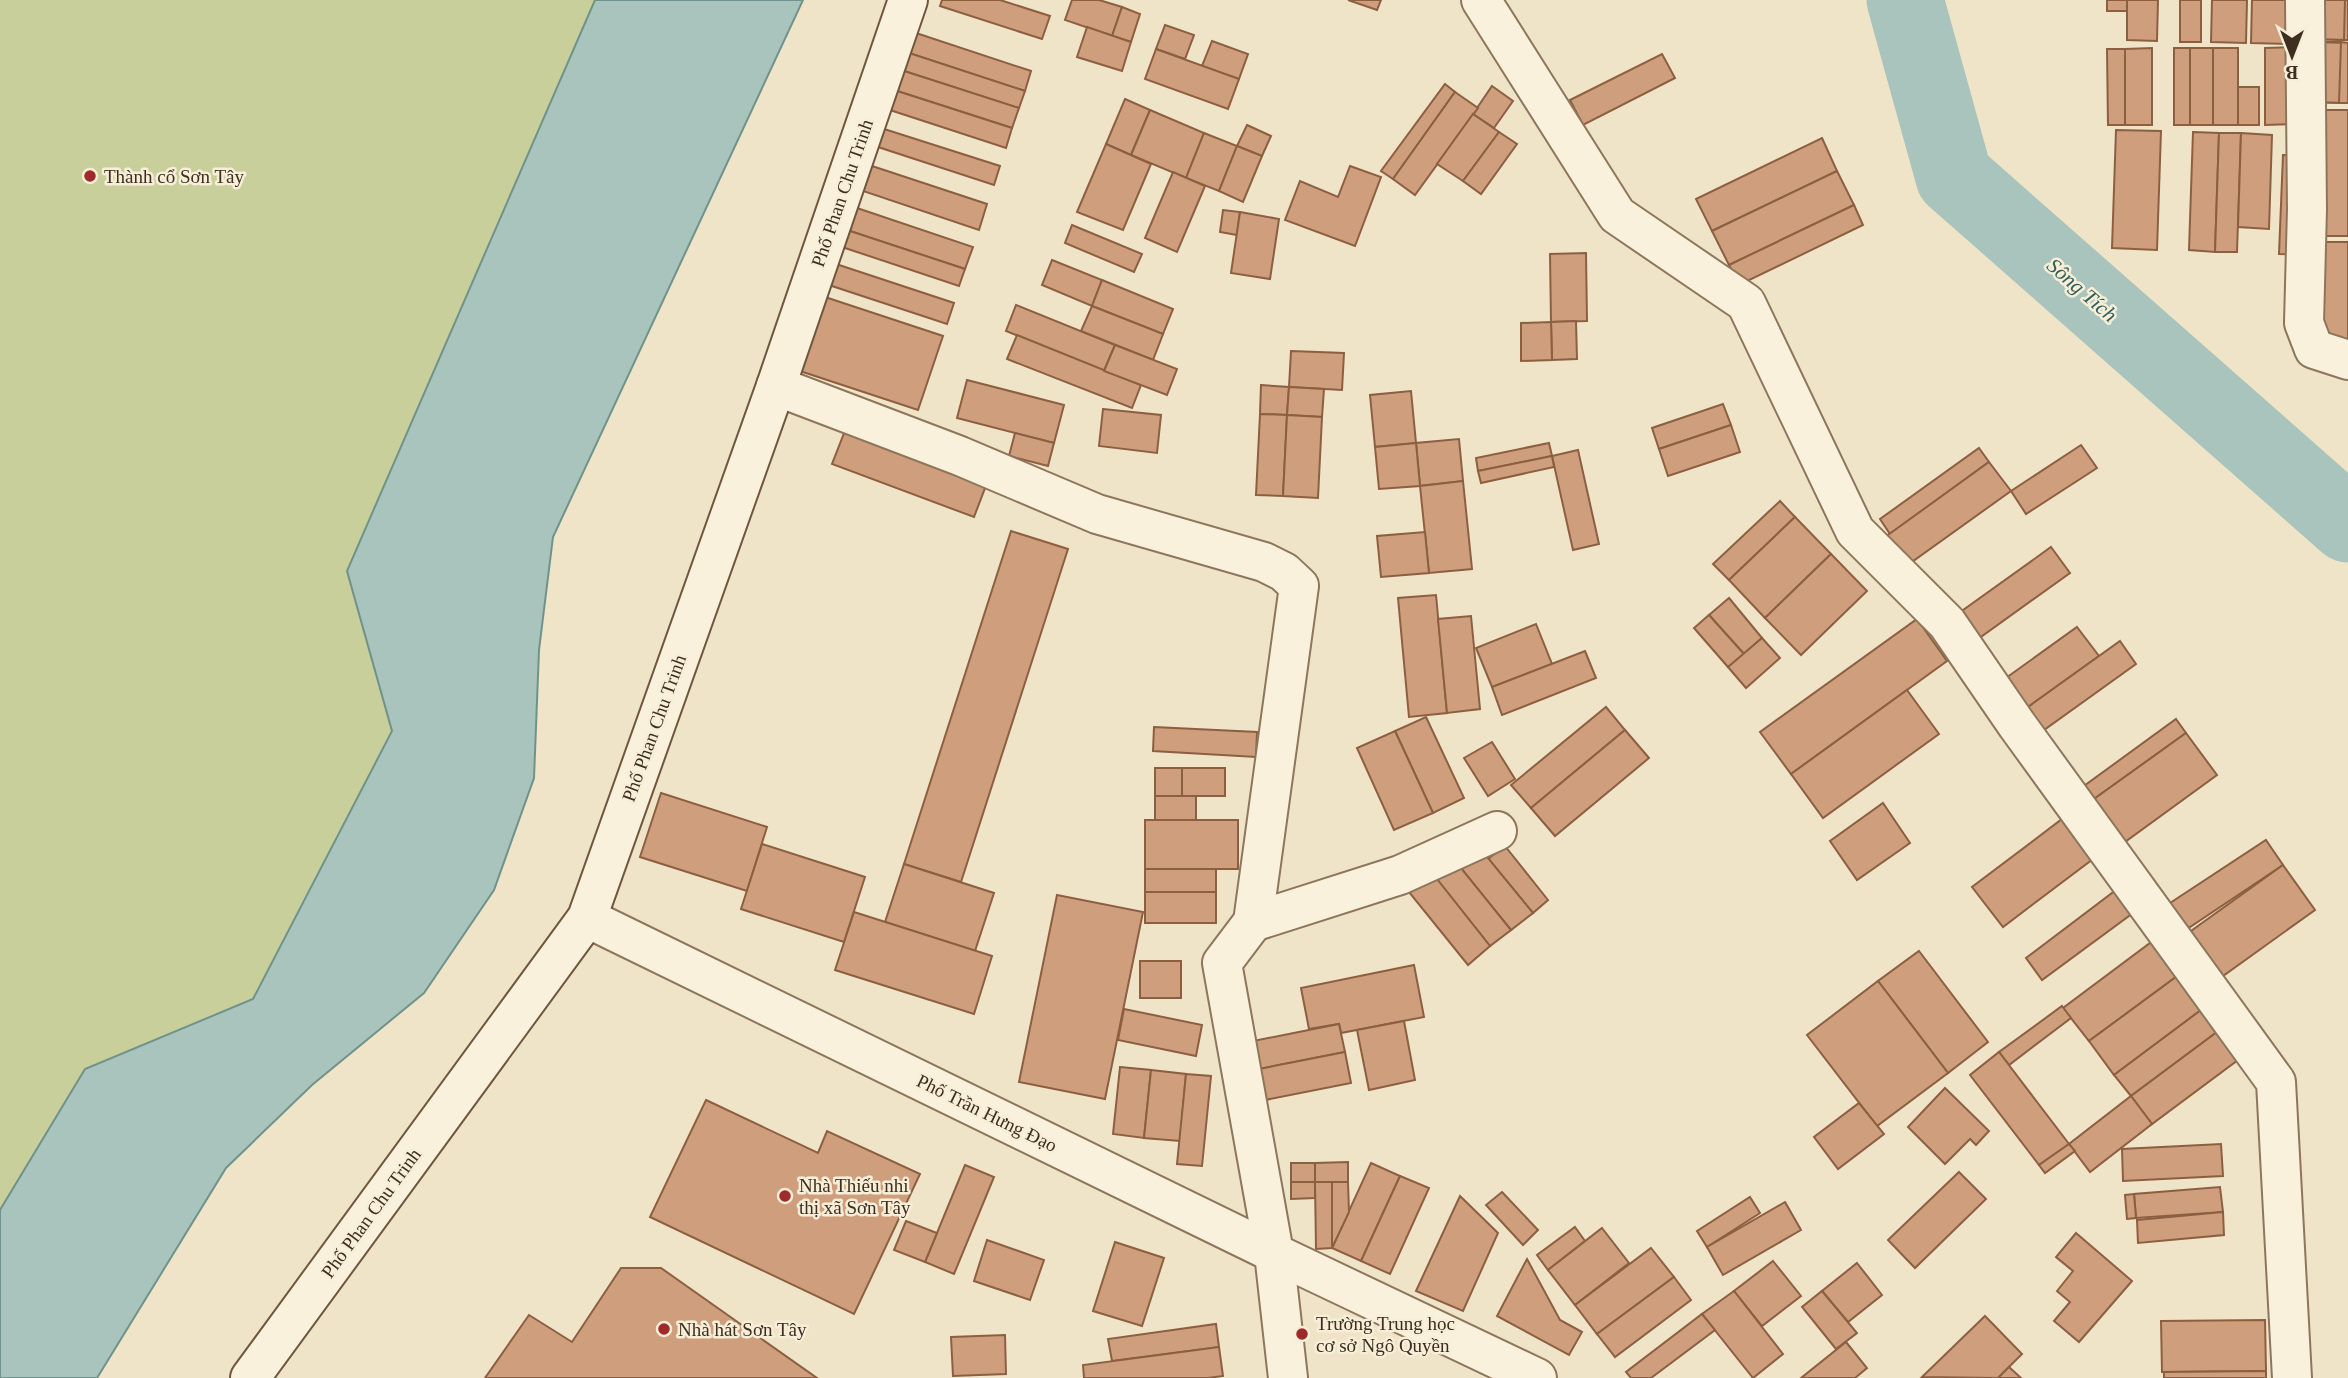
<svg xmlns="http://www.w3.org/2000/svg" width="2348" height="1378" font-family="'Times New Roman',serif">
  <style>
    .green { fill: #c9cf9b }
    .water { fill: #a9c4bc; stroke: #6f938a; stroke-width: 2 }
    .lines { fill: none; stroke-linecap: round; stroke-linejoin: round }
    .river { stroke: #a9c4bc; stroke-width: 77 }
    .building { fill: #cf9f7d; stroke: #8d5f41; stroke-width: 2 }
    .minor-casing { stroke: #8d765c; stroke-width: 42 }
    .secondary-casing { stroke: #6f573f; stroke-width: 42 }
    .minor { stroke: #faf1dc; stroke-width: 38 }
    .secondary { stroke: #faf1dc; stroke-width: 38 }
    .poi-dot { fill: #9e2a2b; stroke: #f7eed8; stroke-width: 2.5 }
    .labels { text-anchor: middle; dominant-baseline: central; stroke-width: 5; stroke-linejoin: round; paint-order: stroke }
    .poi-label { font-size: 19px; fill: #3d2e20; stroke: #f7eed8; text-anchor: start }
    .street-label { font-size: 19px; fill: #3d2e20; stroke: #f7eed8 }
    .water-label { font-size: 21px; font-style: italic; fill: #2f5d5a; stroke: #f7eed8 }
  </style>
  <rect width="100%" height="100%" fill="#f0e4c8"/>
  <polygon class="green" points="0,0 595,0 347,571 392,731 253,999 85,1069 0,1210"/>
  <polygon class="water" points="595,0 803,0 553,537 539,650 534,778 494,890 424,993 312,1085 226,1168 97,1378 0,1378 0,1210 85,1069 253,999 392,731 347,571"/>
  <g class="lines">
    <polyline class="river" points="1905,0 1954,177 2348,524"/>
  </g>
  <g class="building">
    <polygon points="942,0 1000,0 1050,16 1042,39 940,6"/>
    <polygon points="1072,0 1099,0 1122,7 1112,36 1065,20"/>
    <polygon points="1348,0 1381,0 1377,10"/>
    <rect x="2107" y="0" width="20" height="11"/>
    <polygon points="2127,0 2158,0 2157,41 2127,40"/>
    <rect x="2180" y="0" width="21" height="42"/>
    <polygon points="2212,0 2247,0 2246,43 2211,42"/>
    <polygon points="2252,0 2291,0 2290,44 2251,43"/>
    <polygon points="2315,0 2345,0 2344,40 2314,39"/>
    <polygon points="2315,0 2348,0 2348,40 2314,39"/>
    <polygon points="2345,0 2348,0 2348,40 2344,40"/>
    <polygon points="1122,7 1140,14 1131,42 1112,36"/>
    <polygon points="1165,25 1194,35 1185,59 1156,49"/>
    <polygon points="1087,27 1131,42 1122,71 1077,57"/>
    <polygon points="913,32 1031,71 1025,91 906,52"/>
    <polygon points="1212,41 1248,54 1239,79 1202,66"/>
    <polygon points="2314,42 2341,42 2339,103 2313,102"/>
    <polygon points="2314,42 2348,43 2348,103 2313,102"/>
    <polygon points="2341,42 2348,43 2348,103 2339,103"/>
    <polygon points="2298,47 2298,124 2265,125 2265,48"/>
    <polygon points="2152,48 2152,125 2125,125 2125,49"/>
    <rect x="2174" y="48" width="16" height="77"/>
    <rect x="2190" y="48" width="23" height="77"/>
    <rect x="2213" y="48" width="25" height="77"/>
    <polygon points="1156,49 1239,79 1228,109 1145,79"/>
    <polygon points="2107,49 2125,49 2125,125 2108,125"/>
    <polygon points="906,52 1025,91 1019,108 901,70"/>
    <polygon points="1662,54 1675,78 1583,125 1570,100"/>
    <polygon points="901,70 1019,108 1012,128 894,90"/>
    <polygon points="1445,84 1455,92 1393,179 1381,171"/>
    <polygon points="1492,86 1513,101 1494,128 1473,114"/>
    <rect x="2238" y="87" width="21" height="38"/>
    <polygon points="894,90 1012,128 1006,148 887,109"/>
    <polygon points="1455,92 1478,108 1415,195 1393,179"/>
    <polygon points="1125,99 1150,110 1131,155 1106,144"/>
    <polygon points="1150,110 1204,133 1186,178 1131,155"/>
    <polygon points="2326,110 2348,110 2348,236 2324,236"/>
    <polygon points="2326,110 2348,110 2348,236 2324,236"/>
    <polygon points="1473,114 1499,132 1463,181 1437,164"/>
    <polygon points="1247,125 1271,136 1262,156 1237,146"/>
    <polygon points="881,128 1000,166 994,185 875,146"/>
    <polygon points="2116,130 2161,131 2157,250 2112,248"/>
    <polygon points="1499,132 1517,144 1481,194 1463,181"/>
    <polygon points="2193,132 2219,133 2215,252 2189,250"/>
    <polygon points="1204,133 1237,146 1219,191 1186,178"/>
    <polygon points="2219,133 2241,133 2237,252 2215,252"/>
    <polygon points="2241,133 2272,135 2269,229 2238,227"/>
    <polygon points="1822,138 1837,171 1712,231 1696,199"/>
    <polygon points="1106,144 1151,164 1123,230 1077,212"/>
    <polygon points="1237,146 1262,156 1243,202 1219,191"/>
    <polygon points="2283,155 2307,156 2304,255 2279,254"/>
    <polygon points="869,165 987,204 979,230 860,190"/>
    <polygon points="1350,166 1381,177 1355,246 1285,220 1300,181 1338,197"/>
    <polygon points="1837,171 1854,205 1729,265 1712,231"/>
    <polygon points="1173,172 1205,186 1177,252 1145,238"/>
    <polygon points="1854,205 1863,225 1739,285 1729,265"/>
    <polygon points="854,207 973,247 965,269 847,230"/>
    <polygon points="1223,210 1240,212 1237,235 1220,232"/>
    <polygon points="1240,212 1279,219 1270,279 1231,273"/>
    <polygon points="1072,225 1142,254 1134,272 1065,243"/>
    <polygon points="847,230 965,269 959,286 842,247"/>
    <polygon points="2324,242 2348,242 2348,353 2324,352"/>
    <polygon points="2324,242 2348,242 2348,353 2324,352"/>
    <polygon points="1586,253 1587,321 1551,322 1550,254"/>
    <polygon points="1052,260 1102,280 1092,306 1042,285"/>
    <polygon points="836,264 954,303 947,324 829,285"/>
    <polygon points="1102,280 1173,309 1163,334 1092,306"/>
    <polygon points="825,297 943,336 918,410 800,371"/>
    <polygon points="1016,305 1115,345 1104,371 1006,331"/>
    <polygon points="1092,306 1163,334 1153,360 1081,331"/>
    <polygon points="1576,321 1577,359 1552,360 1551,322"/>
    <polygon points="1551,322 1552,360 1521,361 1521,323"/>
    <polygon points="1017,335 1141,385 1132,408 1007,359"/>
    <polygon points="1115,345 1177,369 1167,395 1104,371"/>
    <polygon points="1291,351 1344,353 1342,390 1289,387"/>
    <polygon points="967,380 1064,405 1054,443 957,418"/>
    <polygon points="1261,385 1289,387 1287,415 1260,414"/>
    <polygon points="1289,387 1324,389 1322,417 1287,415"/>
    <polygon points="1411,391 1416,443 1375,447 1370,395"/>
    <polygon points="1723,404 1731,425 1659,449 1652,428"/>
    <polygon points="1103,409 1161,415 1157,453 1099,446"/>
    <polygon points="1260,414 1287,415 1283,496 1256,495"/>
    <polygon points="1287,415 1322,417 1318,498 1283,496"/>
    <polygon points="848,423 990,475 974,517 832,464"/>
    <polygon points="1731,425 1740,452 1668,476 1659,449"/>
    <polygon points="1015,433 1054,443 1048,466 1009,456"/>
    <polygon points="1459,439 1463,481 1420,486 1416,443"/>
    <polygon points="1416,443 1420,486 1379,489 1375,447"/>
    <polygon points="1549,443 1552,456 1478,471 1476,458"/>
    <polygon points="2081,445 2097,468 2026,514 2011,491"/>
    <polygon points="1979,448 1989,462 1890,534 1880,519"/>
    <polygon points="1578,450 1599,544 1573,550 1552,456"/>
    <polygon points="1552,456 1554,467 1481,483 1478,471"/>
    <polygon points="1989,462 2011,491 1902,569 1881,540"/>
    <polygon points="1463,481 1472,569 1429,573 1420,486"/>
    <polygon points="1780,501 1795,517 1729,580 1713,564"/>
    <polygon points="1795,517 1831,554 1765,618 1729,580"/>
    <polygon points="1011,531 1068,549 961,882 904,864"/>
    <polygon points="1425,532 1429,573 1381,577 1377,536"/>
    <polygon points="2051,547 2070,573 1971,644 1952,618"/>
    <polygon points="1831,554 1867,591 1801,655 1765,618"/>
    <polygon points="1436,595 1447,713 1409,717 1398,598"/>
    <polygon points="1729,598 1762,638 1744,654 1709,615"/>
    <polygon points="1709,615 1744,654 1728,667 1694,628"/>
    <polygon points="1471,616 1480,709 1447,713 1438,619"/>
    <polygon points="1917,619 1947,661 1791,774 1760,732"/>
    <polygon points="1536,624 1552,664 1492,687 1476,648"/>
    <polygon points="2077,627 2099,656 2021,712 1999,683"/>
    <polygon points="1762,638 1780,658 1746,688 1728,667"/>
    <polygon points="2120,641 2136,664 2037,735 2021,712"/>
    <polygon points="1585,651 1596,678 1502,715 1492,687"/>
    <polygon points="1907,690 1939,734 1823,818 1791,774"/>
    <polygon points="1606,707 1625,730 1531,808 1511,785"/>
    <polygon points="1426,717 1464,798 1433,813 1395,731"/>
    <polygon points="2176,719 2186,733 2087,804 2077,791"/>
    <polygon points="1154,727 1257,732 1256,757 1153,751"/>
    <polygon points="1625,730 1649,758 1555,836 1531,808"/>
    <polygon points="1395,731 1433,813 1394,830 1357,748"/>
    <polygon points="2186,733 2217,775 2118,847 2087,804"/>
    <polygon points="1492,742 1515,779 1488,796 1464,758"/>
    <rect x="1155" y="768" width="27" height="28"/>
    <rect x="1182" y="768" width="43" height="28"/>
    <polygon points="661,793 767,827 747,891 640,857"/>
    <rect x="1155" y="796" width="41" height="24"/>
    <polygon points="1883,803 1910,843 1857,880 1830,841"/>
    <polygon points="2062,819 2093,859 2003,927 1972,887"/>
    <rect x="1145" y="820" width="93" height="49"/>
    <polygon points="2266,840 2283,865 2181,933 2164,907"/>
    <polygon points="762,844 865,877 844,942 741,909"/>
    <polygon points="1505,846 1548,900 1533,913 1488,859"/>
    <polygon points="1479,847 1533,913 1511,930 1457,864"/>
    <polygon points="1453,858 1511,930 1490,946 1433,874"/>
    <polygon points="904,864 994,893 975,951 885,922"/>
    <polygon points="2283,865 2315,910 2216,981 2184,936"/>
    <rect x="1145" y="869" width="71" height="23"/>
    <polygon points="1433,874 1490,946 1468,965 1400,881"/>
    <polygon points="2116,890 2133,913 2042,980 2026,958"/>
    <rect x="1145" y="892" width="71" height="31"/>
    <polygon points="1057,895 1143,912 1105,1099 1019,1082"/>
    <polygon points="854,912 992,956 974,1014 835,970"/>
    <polygon points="2154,940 2180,974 2089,1041 2063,1008"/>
    <polygon points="1919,951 1988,1042 1948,1073 1878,981"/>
    <rect x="1140" y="961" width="41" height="37"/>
    <polygon points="1414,965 1424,1017 1341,1033 1339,1024 1309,1029 1301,988"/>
    <polygon points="2180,974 2205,1007 2114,1075 2089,1041"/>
    <polygon points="1878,981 1948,1073 1877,1126 1807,1035"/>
    <polygon points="2062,1006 2071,1018 2009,1065 1999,1052"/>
    <polygon points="2205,1007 2221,1029 2131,1096 2114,1075"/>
    <polygon points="1124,1009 1202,1025 1196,1056 1118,1040"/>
    <polygon points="1404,1021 1415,1080 1369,1090 1357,1030"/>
    <polygon points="1339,1024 1345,1052 1254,1070 1248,1042"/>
    <polygon points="2221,1029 2242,1057 2152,1124 2131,1096"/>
    <polygon points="1345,1052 1351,1083 1260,1101 1254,1070"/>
    <polygon points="1999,1052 2069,1144 2039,1165 1970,1075"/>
    <polygon points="1120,1067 1151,1070 1144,1138 1113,1134"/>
    <polygon points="1151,1070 1186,1074 1180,1141 1144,1138"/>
    <polygon points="1186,1074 1211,1076 1202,1166 1177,1164"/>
    <polygon points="1945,1088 1989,1131 1976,1145 1970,1139 1945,1164 1908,1127"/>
    <polygon points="2131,1096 2152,1124 2090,1172 2069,1144"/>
    <polygon points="706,1100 818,1153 827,1131 920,1174 854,1314 650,1217"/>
    <polygon points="1859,1103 1884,1134 1838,1169 1814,1137"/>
    <polygon points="2069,1144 2075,1151 2045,1173 2039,1165"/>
    <polygon points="2221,1144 2223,1176 2123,1181 2122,1149"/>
    <polygon points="1348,1162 1348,1182 1315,1182 1315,1163"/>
    <rect x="1291" y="1163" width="24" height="19"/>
    <polygon points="1371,1163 1400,1176 1361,1261 1332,1248"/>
    <polygon points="965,1165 994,1177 954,1274 925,1262"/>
    <polygon points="1959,1172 1986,1199 1915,1268 1888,1240"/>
    <polygon points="1400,1176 1429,1188 1390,1274 1361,1261"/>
    <polygon points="1291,1182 1315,1182 1315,1198 1291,1199"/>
    <polygon points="1315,1182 1332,1182 1332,1248 1316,1249"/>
    <polygon points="1332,1182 1348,1182 1349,1212 1332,1248"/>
    <polygon points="2220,1187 2223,1212 2136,1218 2134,1194"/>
    <polygon points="1502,1192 1538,1230 1523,1245 1486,1205"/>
    <polygon points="2134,1194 2136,1218 2127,1219 2125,1195"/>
    <polygon points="1460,1196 1498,1233 1463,1311 1416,1291"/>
    <polygon points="1750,1197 1760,1213 1707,1247 1697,1231"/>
    <polygon points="1785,1202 1801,1230 1723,1275 1707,1247"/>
    <polygon points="2223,1212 2224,1235 2138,1243 2137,1220"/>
    <polygon points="906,1221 937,1233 925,1262 894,1250"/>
    <polygon points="1575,1227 1585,1241 1548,1270 1537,1255"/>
    <polygon points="1602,1228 1629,1263 1575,1305 1548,1270"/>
    <polygon points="2076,1233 2132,1281 2079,1342 2054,1321 2070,1302 2057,1291 2073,1271 2056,1257"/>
    <polygon points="987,1240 1044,1260 1030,1300 974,1281"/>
    <polygon points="1115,1242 1164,1258 1142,1326 1093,1311"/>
    <polygon points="1651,1248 1674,1277 1597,1334 1575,1305"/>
    <polygon points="1527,1259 1560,1320 1582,1332 1569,1355 1497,1316"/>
    <polygon points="1773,1261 1801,1296 1762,1326 1734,1291"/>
    <polygon points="1857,1263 1882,1295 1848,1322 1822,1291"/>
    <polygon points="621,1268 661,1268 817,1378 485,1378 529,1315 572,1342"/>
    <polygon points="1674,1277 1691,1300 1615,1357 1597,1334"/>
    <polygon points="1734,1291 1783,1354 1753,1378 1702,1314"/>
    <polygon points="1822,1291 1857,1333 1836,1349 1802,1307"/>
    <polygon points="1702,1314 1715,1330 1651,1378 1631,1378 1626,1372"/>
    <polygon points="1985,1316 2022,1354 1998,1378 1922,1377"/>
    <polygon points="2265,1320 2266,1371 2162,1372 2161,1321"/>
    <polygon points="1216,1324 1219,1347 1112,1361 1108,1339"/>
    <polygon points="1005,1335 1006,1374 953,1376 951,1337"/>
    <polygon points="1846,1342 1867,1368 1855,1378 1801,1378"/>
    <polygon points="1219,1347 1223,1376 1208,1378 1084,1378 1083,1365"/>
    <polygon points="2009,1367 2021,1378 1998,1378"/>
    <polygon points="2266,1371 2266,1378 2164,1378 2164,1372"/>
  </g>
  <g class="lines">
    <g class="minor-casing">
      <g id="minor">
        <polyline points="1481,0 1617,215 1746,303 1855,531 1947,623 2017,725 2276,1082 2292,1378"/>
        <polyline points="2305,0 2307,209 2304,323 2314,349 2348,360"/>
        <polyline points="776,386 960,456 1097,514 1264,562 1284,572 1299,586 1253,922 1222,963 1274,1253 1537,1378"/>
        <polyline points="587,918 1274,1253 1288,1378"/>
        <polyline points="1253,922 1400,875 1497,831"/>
      </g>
    </g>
    <g class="secondary-casing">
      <polyline id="secondary" points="250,1378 587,918 776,386 908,0"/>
    </g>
    <use href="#minor" class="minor"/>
    <use href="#secondary" class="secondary"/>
  </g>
  <g class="poi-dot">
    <circle cx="90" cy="176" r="7"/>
    <circle cx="785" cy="1196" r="7"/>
    <circle cx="664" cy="1329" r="7"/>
    <circle cx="1302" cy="1334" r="7"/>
  </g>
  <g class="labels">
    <g class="poi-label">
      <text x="104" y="176">Thành cổ Sơn Tây</text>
      <text x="799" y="1185">Nhà Thiếu nhi<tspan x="799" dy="22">thị xã Sơn Tây</tspan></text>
      <text x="1316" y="1323">Trường Trung học<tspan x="1316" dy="22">cơ sở Ngô Quyền</tspan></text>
      <text x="678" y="1329">Nhà hát Sơn Tây</text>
    </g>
    <g class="street-label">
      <text transform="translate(842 193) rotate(-71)">Phố Phan Chu Trinh</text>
      <text transform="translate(654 728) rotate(-70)">Phố Phan Chu Trinh</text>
      <text transform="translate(987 1113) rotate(26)">Phố Trần Hưng Đạo</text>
      <text transform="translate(371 1213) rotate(-54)">Phố Phan Chu Trinh</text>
    </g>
    <g class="water-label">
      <text transform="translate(2082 290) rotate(41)">Sông Tích</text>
    </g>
  </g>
  <g transform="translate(2292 56) rotate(180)" stroke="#f7eed8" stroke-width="5" paint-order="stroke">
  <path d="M0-5L12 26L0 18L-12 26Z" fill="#3d2e20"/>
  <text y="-10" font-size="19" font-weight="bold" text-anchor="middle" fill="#3d2e20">B</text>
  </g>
</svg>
